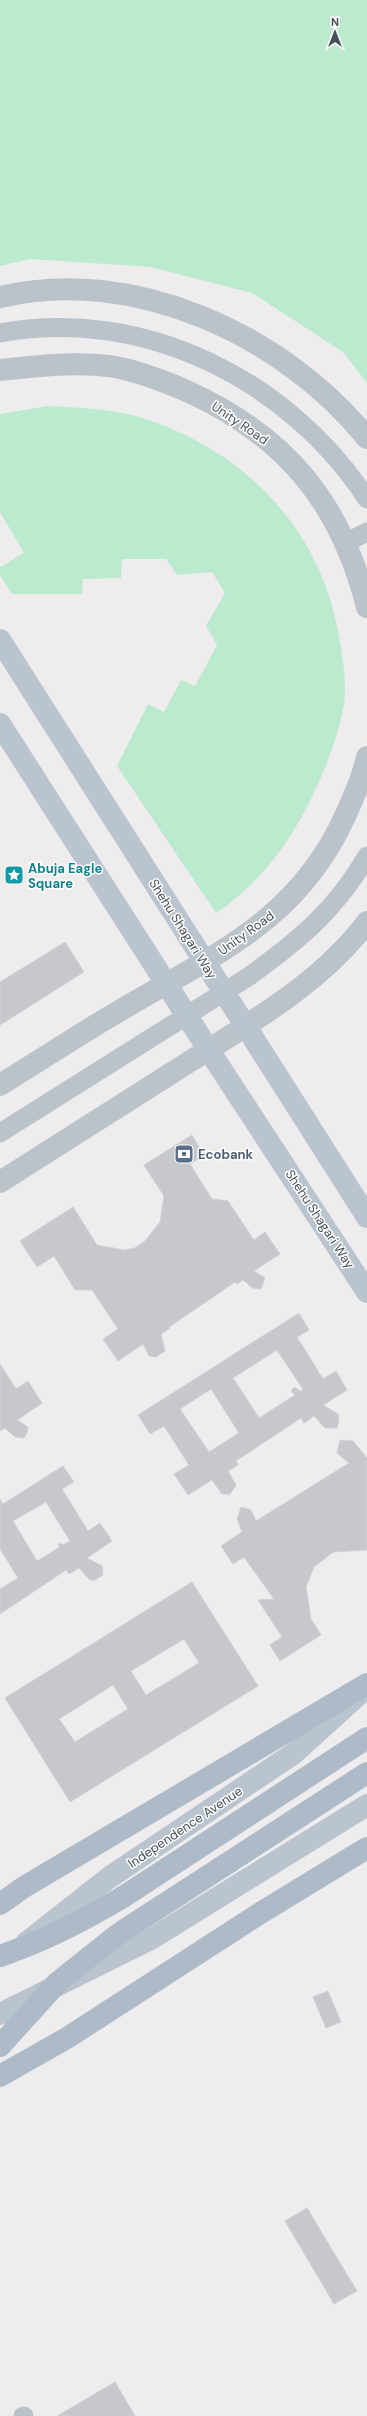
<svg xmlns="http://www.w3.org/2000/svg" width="367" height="2416" font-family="'DM Sans',sans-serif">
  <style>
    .green { fill: #bceace }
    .building { fill: #c7c8ce; stroke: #d0d2d7; fill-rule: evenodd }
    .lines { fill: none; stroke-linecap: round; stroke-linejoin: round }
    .minor { stroke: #bbc3ca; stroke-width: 19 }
    .tertiary { stroke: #bbc3ca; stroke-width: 22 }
    .secondary { stroke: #bac4cf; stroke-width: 22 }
    .primary { stroke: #adbbc9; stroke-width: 22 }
    .primary-bridge { stroke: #adbbc9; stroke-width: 22 }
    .labels { text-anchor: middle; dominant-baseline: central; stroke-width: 3; stroke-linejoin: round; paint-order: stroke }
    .street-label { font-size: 13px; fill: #464f57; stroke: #fff }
    .culture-label { font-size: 13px; font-weight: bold; fill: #0d838f; stroke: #fff; text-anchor: start }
    .service-label { font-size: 13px; font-weight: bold; fill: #4e5e75; stroke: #fff; text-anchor: start }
  </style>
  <rect width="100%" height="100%" fill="#eeecec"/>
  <g class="green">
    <polygon points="0,0 367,0 367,383 343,352 252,293 150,267 30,259 0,266"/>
    <path d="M48,406C83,408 120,409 152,421C253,457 324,536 340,642C343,662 347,683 344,704C340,730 329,759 318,784C296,834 263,882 216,913L117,766L148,704L164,712L181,680L195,686L217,645L206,626L225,593L212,572L177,575L166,559H122L121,578L83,579L82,594H12L0,575V567L24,553L0,512V414Z"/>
  </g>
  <g class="building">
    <polygon points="65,942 84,972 0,1025 0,982"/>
    <polygon points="192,1135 204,1155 190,1164 212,1199 228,1201 254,1240 265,1232 280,1254 254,1271 265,1278 261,1289 253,1288 243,1280 237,1284 235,1282 169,1327 170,1328 161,1334 165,1351 156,1357 149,1356 143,1344 118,1361 103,1339 118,1329 92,1290 75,1290 54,1256 37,1267 20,1241 73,1207 97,1245 124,1250 135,1248 145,1241 160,1222 164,1196 144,1165"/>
    <path d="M299,1313L309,1330L297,1337L323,1379L336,1371L347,1390L323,1405L338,1414L339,1420L337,1428H325L314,1416L304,1423L301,1418L236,1461L238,1465L228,1471L236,1485L230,1494H222L212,1480L188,1495L174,1474L189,1465L164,1426L150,1434L138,1415ZM277,1350L303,1389L300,1391L294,1387L291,1391L295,1395L259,1418L233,1378ZM211,1389L239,1433L209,1452L180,1409Z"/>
    <polygon points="0,1364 16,1389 28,1381 42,1403 17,1420 28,1427 27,1433 24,1438 15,1437 5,1428 0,1431"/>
    <polygon points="340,1440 353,1441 367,1458 367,1550 333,1552 314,1567 306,1587 311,1619 321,1635 280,1661 270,1645 282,1637 258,1600 274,1599 244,1557 233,1564 221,1546 242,1532 237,1519 241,1507 251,1510 256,1521 349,1463 337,1453"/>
    <path d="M63,1466L74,1482L62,1489L88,1531L100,1523L112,1541L87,1558L102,1566L103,1575L95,1580H90L79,1568L69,1574L66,1570L0,1614V1589L18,1578L0,1549V1499L3,1504ZM46,1502L70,1541L63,1545L59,1543L58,1545L60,1547L37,1561L13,1521Z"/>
    <path d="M192,1582L258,1686L70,1802L5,1698ZM184,1639L199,1663L146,1695L131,1671ZM113,1685L128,1709L75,1742L59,1719Z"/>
    <polygon points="328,1991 341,2022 326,2028 313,1997"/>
    <polygon points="307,2208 357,2291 334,2304 285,2221"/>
    <polygon points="115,2382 135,2416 57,2416"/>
  </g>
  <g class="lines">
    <g class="minor">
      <path d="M0,333C143,306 289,380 367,499"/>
      <polyline points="347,542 367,532"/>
      <path d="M0,1133L248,977C298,941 335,911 367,856"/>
      <polyline points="23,2416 24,2416"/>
    </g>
    <g class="tertiary">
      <path d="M0,297C132,265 284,335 367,438"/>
      <path d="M0,370C36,366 72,362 109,366C136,370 164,381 189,392C287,437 341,504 367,607"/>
      <path d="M0,1085C42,1059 83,1032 126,1007C218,953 300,918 346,814C354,796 363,777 367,757"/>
      <path d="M0,1182C63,1142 126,1102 189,1062C252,1022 322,982 367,922"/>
    </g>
    <g class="secondary">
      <polyline points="0,640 367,1217"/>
      <polyline points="0,724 208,1049 367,1292"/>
      <polyline points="26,1943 110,1877 293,1754 358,1695"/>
      <polyline points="0,2014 151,1939 367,1805"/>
    </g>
    <g class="primary">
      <polyline points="123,1897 367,1738"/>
      <polyline points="0,1904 24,1887 367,1684"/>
      <polyline points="143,1918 367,1773"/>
      <polyline points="0,2076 67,2038 262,1912 367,1848"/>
    </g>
    <g class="primary-bridge">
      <path d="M0,1956C44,1941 83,1921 123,1897"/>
      <polyline points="0,2046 58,1982 117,1935 143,1918"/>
    </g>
  </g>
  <defs>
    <g id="sight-square" transform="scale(1)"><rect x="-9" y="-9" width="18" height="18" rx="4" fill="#0f9aa8" stroke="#fff"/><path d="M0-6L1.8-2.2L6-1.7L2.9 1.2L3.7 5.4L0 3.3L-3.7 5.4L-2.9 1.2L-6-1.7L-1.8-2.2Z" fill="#fff"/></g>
    <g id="bank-square" transform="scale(1)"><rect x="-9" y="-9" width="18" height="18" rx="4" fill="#5c6f8a" stroke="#fff"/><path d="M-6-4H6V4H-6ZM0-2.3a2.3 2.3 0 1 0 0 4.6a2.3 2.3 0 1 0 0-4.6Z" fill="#fff"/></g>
  </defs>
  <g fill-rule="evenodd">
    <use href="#sight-square" x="14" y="875"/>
    <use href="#bank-square" x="184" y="1154"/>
  </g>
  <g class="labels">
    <g class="street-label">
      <text transform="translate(240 423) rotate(34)">Unity Road</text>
      <text transform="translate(183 929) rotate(58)">Shehu Shagari Way</text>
      <text transform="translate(246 933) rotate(-36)">Unity Road</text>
      <text transform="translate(320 1219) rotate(57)">Shehu Shagari Way</text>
      <text transform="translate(185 1827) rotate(-34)">Independence Avenue</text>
    </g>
    <g class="culture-label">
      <text x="28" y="868">Abuja Eagle<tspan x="28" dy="15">Square</tspan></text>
    </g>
    <g class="service-label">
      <text x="198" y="1154">Ecobank</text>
    </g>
  </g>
  <g transform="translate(335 32)" stroke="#ffffff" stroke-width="3" paint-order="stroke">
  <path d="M0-3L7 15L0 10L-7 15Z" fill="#464f57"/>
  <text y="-6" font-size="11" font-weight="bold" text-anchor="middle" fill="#464f57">N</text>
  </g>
</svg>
